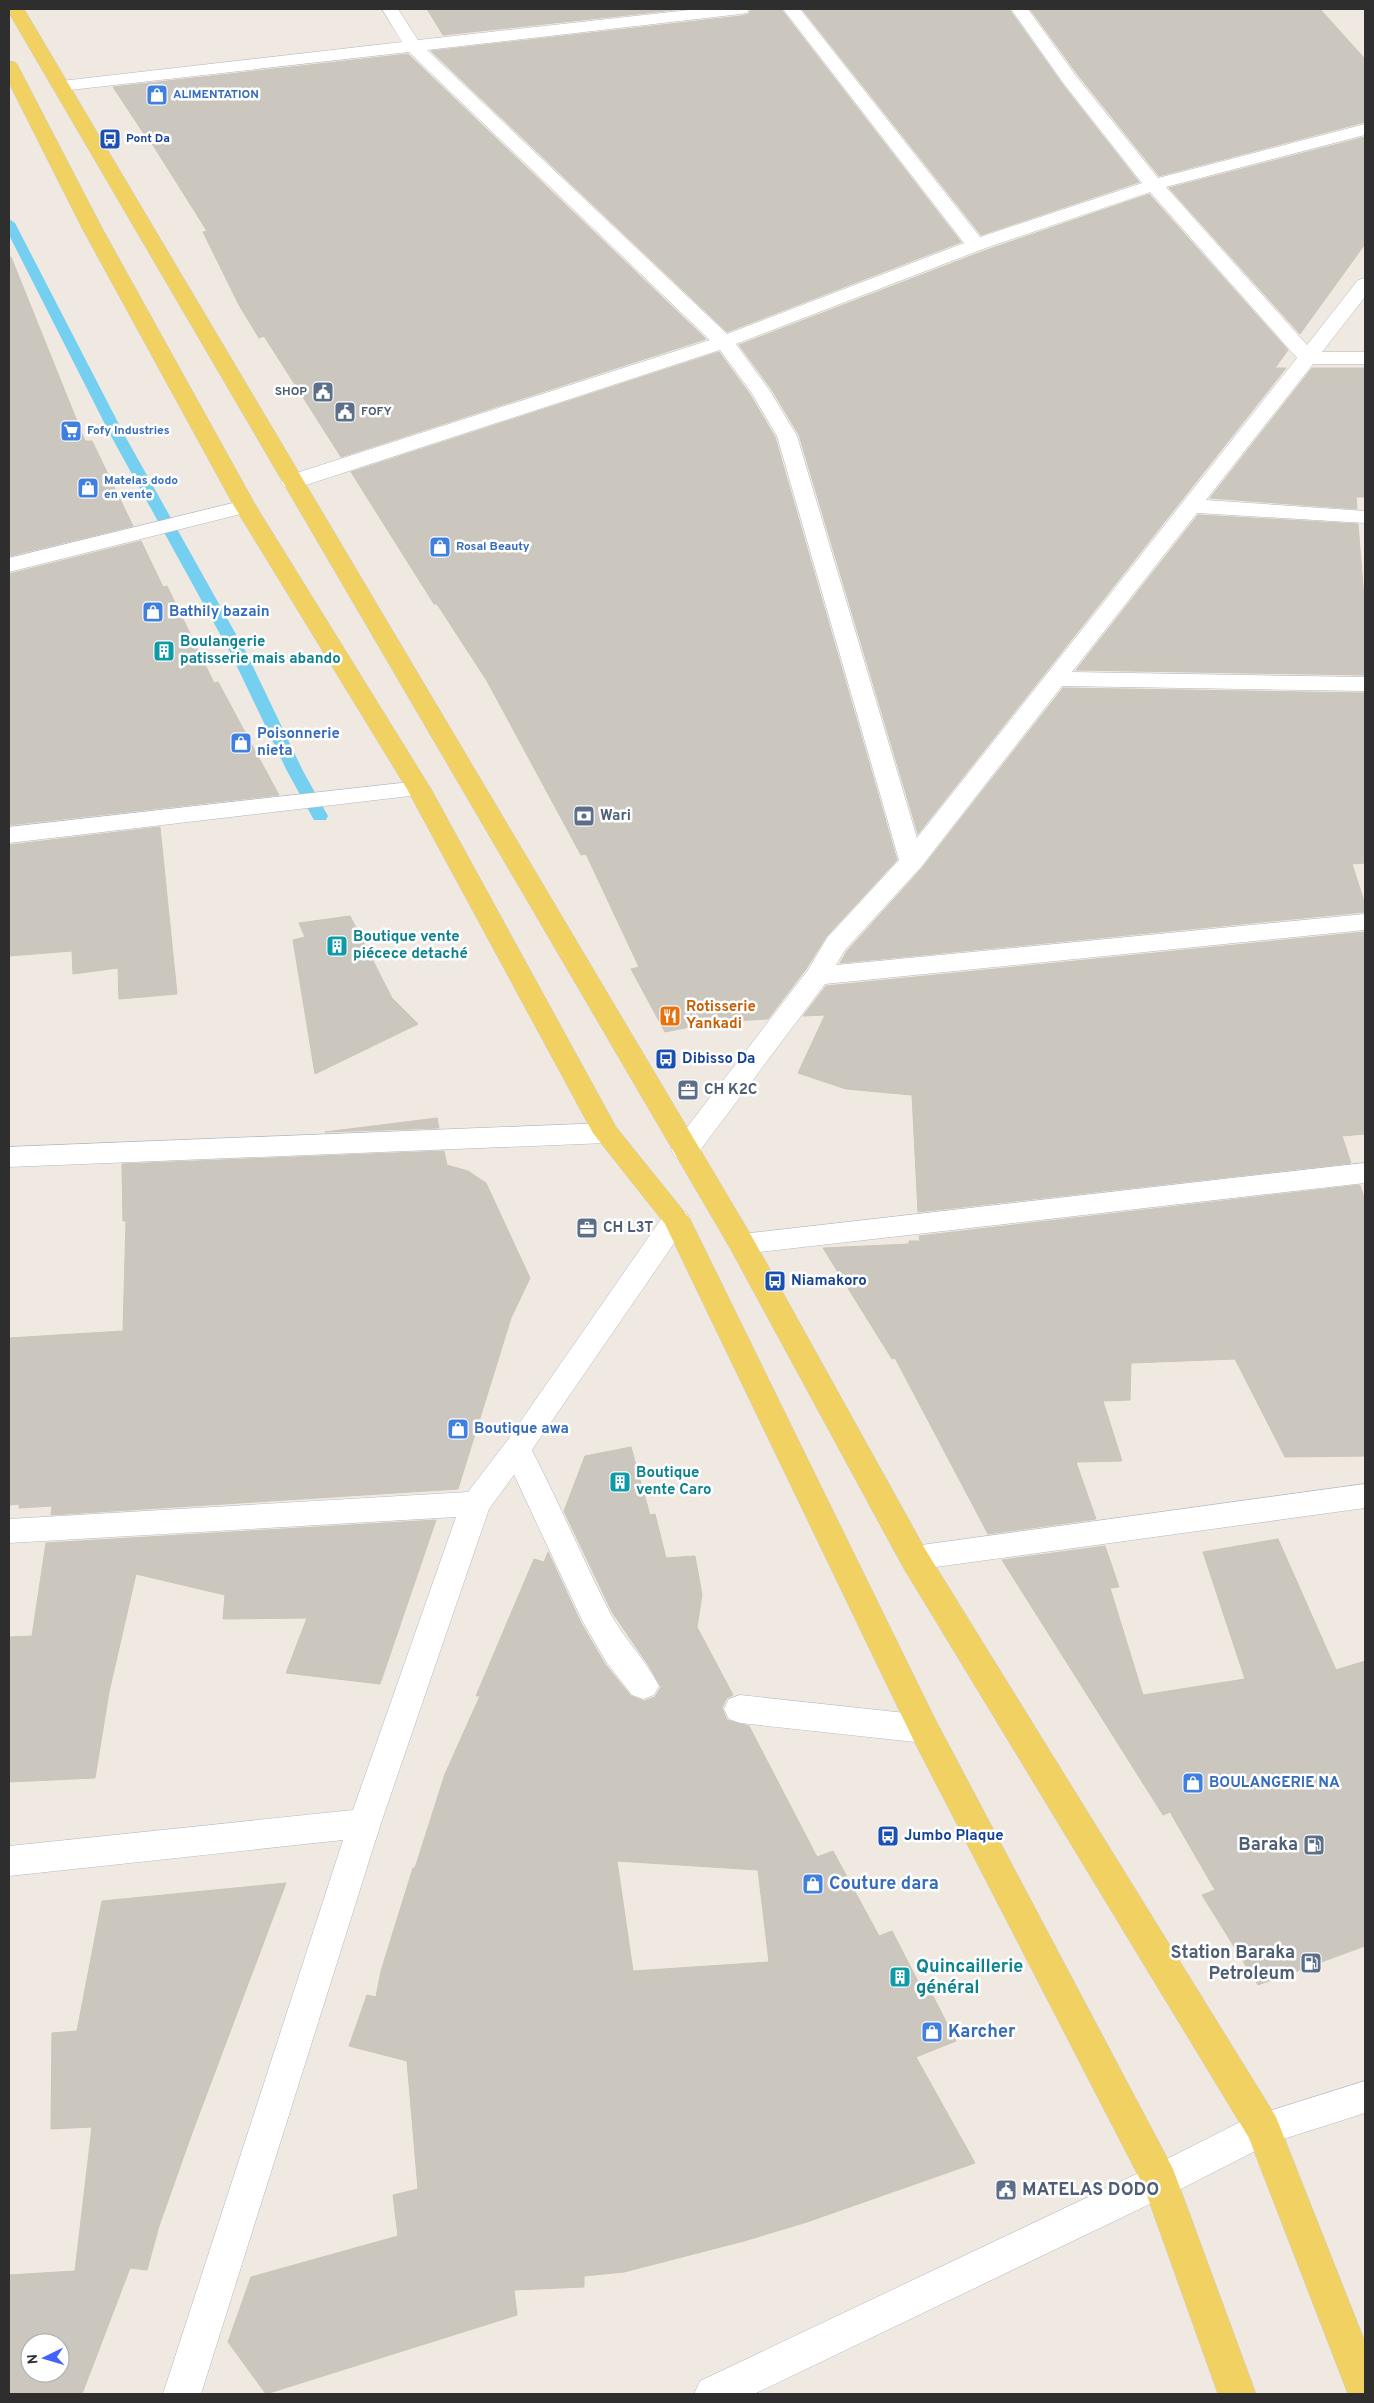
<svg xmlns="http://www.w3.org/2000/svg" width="1374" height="2403" font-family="Overpass,sans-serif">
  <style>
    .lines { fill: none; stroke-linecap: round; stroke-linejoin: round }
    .stream { fill: #75cff0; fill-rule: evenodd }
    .building { fill: #cbc7bf; stroke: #cbc5ba; fill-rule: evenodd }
    .service-casing { stroke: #b4b7c1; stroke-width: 1 }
    .minor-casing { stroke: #b4b7c1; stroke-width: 1 }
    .primary-casing { stroke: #c9c9c9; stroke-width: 1 }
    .service { fill: #fff; fill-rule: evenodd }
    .minor { fill: #fff; fill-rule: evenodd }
    .primary { fill: #f2d163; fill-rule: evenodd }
    .labels { text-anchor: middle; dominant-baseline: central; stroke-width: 5; stroke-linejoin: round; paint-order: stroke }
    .far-shop-label { font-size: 12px; font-weight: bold; fill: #366cbe; stroke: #fff; text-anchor: start }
    .far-transit-label { font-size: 12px; font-weight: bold; fill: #164399; stroke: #fff; text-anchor: start }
    .far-service-label { font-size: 12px; font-weight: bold; fill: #4e5e75; stroke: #fff; text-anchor: end }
    .shop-label { font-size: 15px; font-weight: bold; fill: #366cbe; stroke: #fff; text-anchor: start }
    .culture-label { font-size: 15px; font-weight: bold; fill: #0d838f; stroke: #fff; text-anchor: start }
    .service-label { font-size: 15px; font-weight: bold; fill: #4e5e75; stroke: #fff; text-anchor: start }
    .food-label { font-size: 15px; font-weight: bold; fill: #c56008; stroke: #fff; text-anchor: start }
    .transit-label { font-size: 15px; font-weight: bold; fill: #164399; stroke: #fff; text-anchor: start }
    .near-service-label { font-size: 18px; font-weight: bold; fill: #4e5e75; stroke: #fff; text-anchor: end }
    .near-shop-label { font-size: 18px; font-weight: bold; fill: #366cbe; stroke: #fff; text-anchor: start }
    .near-culture-label { font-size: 18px; font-weight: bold; fill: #0d838f; stroke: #fff; text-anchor: start }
  </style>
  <rect width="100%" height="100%" fill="#efe9e1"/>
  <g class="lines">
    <polygon class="stream" points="9,219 15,223 125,436 247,654 303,771 328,816 326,820 314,820 287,771 231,654 111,436 9,235"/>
  </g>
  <g class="building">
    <polygon points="427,9 683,9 443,35"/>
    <polygon points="751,9 781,9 961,242 727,332 431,51 741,16 749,14"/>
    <polygon points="802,9 1009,9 1063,85 1139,182 981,235"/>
    <polygon points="1030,9 1320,9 1365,59 1365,122 1159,176 1078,75"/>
    <polygon points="408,54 706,339 341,457 264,336 259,338 239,305 203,232 207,231 146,134 144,134 113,87"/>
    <polygon points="1365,137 1365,244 1300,334 1169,188"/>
    <polygon points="1149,194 1288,350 1275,368 1286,368 918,834 799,435 772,390 739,345 984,251"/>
    <polygon points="11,257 85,441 92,441 133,526 9,556 9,258"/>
    <polygon points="719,352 749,393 775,437 897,860 826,937 806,969 768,1019 714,1022 665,1032 631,969 639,967 586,854 581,855 487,681 437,604 434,604 351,472"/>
    <polygon points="1312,368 1365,368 1365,497 1356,497 1357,509 1210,498"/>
    <polygon points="1198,515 1358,524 1365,611 1365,675 1076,670"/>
    <polygon points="141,541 163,587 167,586 214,683 218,682 279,795 9,825 9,574"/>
    <polygon points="1063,688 1365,693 1365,863 1352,864 1365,904 1365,912 840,963 847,951 922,868"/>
    <polygon points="160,827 177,994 119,999 118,968 73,974 72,951 9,956 9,845"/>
    <polygon points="350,916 392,998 418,1024 315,1074 293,940 305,937 299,923"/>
    <polygon points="1365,932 1365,1134 1342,1136 1351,1163 918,1212 912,1095 846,1089 798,1073 825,1015 803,1016 826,986"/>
    <polygon points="437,1118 439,1128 325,1132"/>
    <polygon points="444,1151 447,1165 468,1171 486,1183 530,1278 511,1318 458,1489 51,1515 52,1506 19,1508 19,1504 9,1505 9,1338 123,1331 126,1221 123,1221 122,1164"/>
    <polygon points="1360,1185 1365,1200 1365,1456 1285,1457 1235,1359 1131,1363 1130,1400 1103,1401 1122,1461 1076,1462 1096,1519 988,1534 895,1358 892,1359 823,1248 909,1244 909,1241 920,1241 919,1236"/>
    <path d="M631,1447L650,1515L655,1514L666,1558L695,1556L702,1595L697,1627L733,1695L727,1698L722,1708L727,1720L749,1726L817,1857L833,1851L879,1936L892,1931L926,1997L932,1994L956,2041L916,2057L975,2163L807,2222L744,2241L624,2272L584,2276V2287L514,2290L517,2315L266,2394L228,2342L251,2277L398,2236L393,2195L418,2189L407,2061L349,2046L367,1995L376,1997L381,1971L413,1868H415L445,1774L480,1696H476L534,1559L544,1562L548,1552L581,1623L605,1664L631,1696L644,1701L655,1697L661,1687L649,1666L612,1612L564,1511L585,1456ZM617,1861L758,1870L769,1962L633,1971Z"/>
    <polygon points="436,1520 380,1684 286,1673 307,1618 223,1619 225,1595 136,1574 109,1692 95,1778 9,1782 9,1637 32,1636 46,1543"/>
    <polygon points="1278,1539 1336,1670 1365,1661 1365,1946 1258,1985 1202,1895 1215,1890 1170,1812 1163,1815 1002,1560 1105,1546 1119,1587 1110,1588 1143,1695 1245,1679 1203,1552"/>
    <path d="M286,1883L192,2133L159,2226L147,2270L130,2268L82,2394H9V2275L75,2271L92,2127L51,2129L52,2033L77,2031L102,1901ZM30,2343H60V2373H30Z"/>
  </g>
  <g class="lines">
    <g class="service-casing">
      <g id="service">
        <path d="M517,1437L527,1441C557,1497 581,1556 610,1613C624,1639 646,1660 659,1686L654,1695L643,1699L632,1695L607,1663L583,1622L502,1449L507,1441Z"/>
        <polygon points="740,1695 924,1715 935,1719 940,1729 935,1739 924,1743 740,1723 729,1719 724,1709 729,1699"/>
      </g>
    </g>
    <g class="minor-casing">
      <g id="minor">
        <path d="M382,9H398L418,40L698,9H749L747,13L741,14L427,50L727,334L964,243L783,9H800L980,237L1142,183L1064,84L1011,9H1028L1076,76L1158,178L1365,124V135L1166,187L1307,345L1358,280L1365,278V297L1322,352H1365V364H1313L1206,500L1365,511V523L1197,513L1072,672L1365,677V691L1062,686L921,867L845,950L836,965L1365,914V930L825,984L695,1157L685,1160L675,1157L671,1150L675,1143L808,970L827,938L899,860L777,436L751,392L720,350L300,487L292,488L284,487L281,482L284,477L710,340L409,52L61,91L55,90L52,86L55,82L61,81L402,42ZM1150,192L1297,358L917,838L797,436L770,391L736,344L983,249Z"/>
        <polygon points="245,500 253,501 256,506 253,511 9,572 9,558"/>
        <polygon points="419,781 427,784 431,789 427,794 9,843 9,827"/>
        <polygon points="606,1123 616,1126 619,1133 616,1140 606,1143 9,1167 9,1147"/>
        <polygon points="1365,1163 1365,1183 742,1254 732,1251 728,1244 732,1237 742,1234"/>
        <polygon points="676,1209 686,1212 690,1219 686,1226 527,1457 489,1509 381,1823 201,2394 163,2394 343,1840 9,1876 9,1846 353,1810 456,1517 9,1543 9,1519 468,1492 507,1441 666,1212"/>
        <polygon points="1365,1484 1365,1508 914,1570 903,1567 899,1558 903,1549 914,1546"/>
        <polygon points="1365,2081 1365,2113 1271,2143 1173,2193 754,2394 694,2394 700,2381 1147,2169 1250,2117"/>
      </g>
    </g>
    <g class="primary-casing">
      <g id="primary">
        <polygon points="9,9 24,9 752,1237 925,1549 1276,2117 1365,2342 1365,2394 1348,2394 1249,2138 903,1567 730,1248 9,13"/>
        <polygon points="9,61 15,62 18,66 102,228 256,506 431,789 616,1127 690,1219 935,1719 1173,2169 1256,2394 1218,2394 1144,2187 913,1739 665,1224 593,1133 407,789 234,506 82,228 9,83"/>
      </g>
    </g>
    <use href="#service" class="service"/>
    <use href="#minor" class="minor"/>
    <use href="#primary" class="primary"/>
  </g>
  <defs>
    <g id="shop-square" transform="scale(1.125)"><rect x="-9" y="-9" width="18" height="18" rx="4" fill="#3f7fe0" stroke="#fff"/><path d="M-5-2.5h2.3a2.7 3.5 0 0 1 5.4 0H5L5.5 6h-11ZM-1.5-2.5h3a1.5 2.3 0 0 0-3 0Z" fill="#fff"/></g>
    <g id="bus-square" transform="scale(1.125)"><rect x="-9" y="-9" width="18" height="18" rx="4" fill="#1a4fb4" stroke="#fff"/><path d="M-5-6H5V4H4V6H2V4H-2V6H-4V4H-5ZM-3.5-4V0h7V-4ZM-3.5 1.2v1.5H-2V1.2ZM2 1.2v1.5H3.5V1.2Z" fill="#fff"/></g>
    <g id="civic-square" transform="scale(1.125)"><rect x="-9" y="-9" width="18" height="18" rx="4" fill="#5c6f8a" stroke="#fff"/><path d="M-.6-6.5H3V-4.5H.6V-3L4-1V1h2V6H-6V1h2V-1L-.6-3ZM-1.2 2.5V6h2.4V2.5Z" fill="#fff"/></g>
    <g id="supermarket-square" transform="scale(1.125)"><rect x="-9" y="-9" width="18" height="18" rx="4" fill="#3f7fe0" stroke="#fff"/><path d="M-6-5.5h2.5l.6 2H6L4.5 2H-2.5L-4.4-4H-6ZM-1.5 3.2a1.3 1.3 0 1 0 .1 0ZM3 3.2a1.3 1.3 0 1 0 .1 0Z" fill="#fff"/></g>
    <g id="building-square" transform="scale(1.125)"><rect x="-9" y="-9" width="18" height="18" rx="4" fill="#0f9aa8" stroke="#fff"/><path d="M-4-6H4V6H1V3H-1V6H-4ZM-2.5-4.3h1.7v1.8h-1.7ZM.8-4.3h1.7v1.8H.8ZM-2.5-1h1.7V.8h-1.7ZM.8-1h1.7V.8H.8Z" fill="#fff"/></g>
    <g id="bank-square" transform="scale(1.125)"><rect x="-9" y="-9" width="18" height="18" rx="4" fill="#5c6f8a" stroke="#fff"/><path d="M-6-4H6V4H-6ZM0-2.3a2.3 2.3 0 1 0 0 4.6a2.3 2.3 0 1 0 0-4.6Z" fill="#fff"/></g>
    <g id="restaurant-square" transform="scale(1.125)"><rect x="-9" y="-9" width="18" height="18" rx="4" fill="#e8710a" stroke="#fff"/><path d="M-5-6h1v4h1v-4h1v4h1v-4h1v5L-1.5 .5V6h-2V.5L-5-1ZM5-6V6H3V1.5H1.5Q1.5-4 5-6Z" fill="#fff"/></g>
    <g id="office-square" transform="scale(1.125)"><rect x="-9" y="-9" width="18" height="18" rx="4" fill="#5c6f8a" stroke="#fff"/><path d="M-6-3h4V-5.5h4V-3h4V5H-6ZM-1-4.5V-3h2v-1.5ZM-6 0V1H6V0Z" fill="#fff"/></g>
    <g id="fuel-square" transform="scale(1.125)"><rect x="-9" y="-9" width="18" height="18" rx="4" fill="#5c6f8a" stroke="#fff"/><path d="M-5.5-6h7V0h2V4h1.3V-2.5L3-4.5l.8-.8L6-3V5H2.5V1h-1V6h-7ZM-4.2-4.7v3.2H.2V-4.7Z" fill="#fff"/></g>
  </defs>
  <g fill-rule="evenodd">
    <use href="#shop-square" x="157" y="95"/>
    <use href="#bus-square" x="110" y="139"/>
    <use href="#civic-square" x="323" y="392"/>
    <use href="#civic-square" x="345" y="412"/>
    <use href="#supermarket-square" x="71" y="431"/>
    <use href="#shop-square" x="88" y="488"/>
    <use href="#shop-square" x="440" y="547"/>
    <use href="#shop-square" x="153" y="612"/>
    <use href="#building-square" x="164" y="651"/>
    <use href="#shop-square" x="241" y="743"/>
    <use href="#bank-square" x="584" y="816"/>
    <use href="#building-square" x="337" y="946"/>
    <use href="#restaurant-square" x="670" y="1016"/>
    <use href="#bus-square" x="666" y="1059"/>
    <use href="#office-square" x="688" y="1090"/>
    <use href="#office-square" x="587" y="1228"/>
    <use href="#bus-square" x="775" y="1281"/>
    <use href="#shop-square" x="458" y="1429"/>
    <use href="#building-square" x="620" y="1482"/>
    <use href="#shop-square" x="1193" y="1783"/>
    <use href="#bus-square" x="888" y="1836"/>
    <use href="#fuel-square" x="1314" y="1845"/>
    <use href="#shop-square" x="813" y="1884"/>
    <use href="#fuel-square" x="1311" y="1963"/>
    <use href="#building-square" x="900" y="1977"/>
    <use href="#shop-square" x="932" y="2032"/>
    <use href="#civic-square" x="1006" y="2190"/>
  </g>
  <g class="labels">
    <g class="far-shop-label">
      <text x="173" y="95">ALIMENTATION</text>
      <text x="87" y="431">Fofy Industries</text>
      <text x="104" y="481">Matelas dodo<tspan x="104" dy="14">en vente</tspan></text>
      <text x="456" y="547">Rosal Beauty</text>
    </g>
    <g class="far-transit-label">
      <text x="126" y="139">Pont Da</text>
    </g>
    <g class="far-service-label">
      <text x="307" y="392">SHOP</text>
      <text x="361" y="412" text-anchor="start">FOFY</text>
    </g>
    <g class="shop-label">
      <text x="169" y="612">Bathily bazain</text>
      <text x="257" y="734">Poisonnerie<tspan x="257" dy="17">nieta</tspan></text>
      <text x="474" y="1429">Boutique awa</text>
      <text x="1209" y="1783">BOULANGERIE NA</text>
    </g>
    <g class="culture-label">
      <text x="180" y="642">Boulangerie<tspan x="180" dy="17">patisserie mais abando</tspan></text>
      <text x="353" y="937">Boutique vente<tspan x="353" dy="17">piécece detaché</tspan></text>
      <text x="636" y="1473">Boutique<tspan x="636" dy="17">vente Caro</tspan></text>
    </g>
    <g class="service-label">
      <text x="600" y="816">Wari</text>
      <text x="704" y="1090">CH K2C</text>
      <text x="603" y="1228">CH L3T</text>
    </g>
    <g class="food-label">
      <text x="686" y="1007">Rotisserie<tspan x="686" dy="17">Yankadi</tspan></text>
    </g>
    <g class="transit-label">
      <text x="682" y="1059">Dibisso Da</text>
      <text x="791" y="1281">Niamakoro</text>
      <text x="904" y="1836">Jumbo Plaque</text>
    </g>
    <g class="near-service-label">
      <text x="1298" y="1845">Baraka</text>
      <text x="1295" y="1953">Station Baraka<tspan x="1295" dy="21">Petroleum</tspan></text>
      <text x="1022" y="2190" text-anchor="start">MATELAS DODO</text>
    </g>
    <g class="near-shop-label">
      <text x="829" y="1884">Couture dara</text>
      <text x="948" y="2032">Karcher</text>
    </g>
    <g class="near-culture-label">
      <text x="916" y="1967">Quincaillerie<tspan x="916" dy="21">général</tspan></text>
    </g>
  </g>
  <rect width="1374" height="2403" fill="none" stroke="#2e2e2e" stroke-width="20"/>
  <g transform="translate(45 2358) rotate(265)"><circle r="24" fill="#ffffff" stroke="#ababab"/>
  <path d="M0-4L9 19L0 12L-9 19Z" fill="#4264fb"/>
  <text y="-8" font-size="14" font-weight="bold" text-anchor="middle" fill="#2e2e2e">N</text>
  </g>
</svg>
